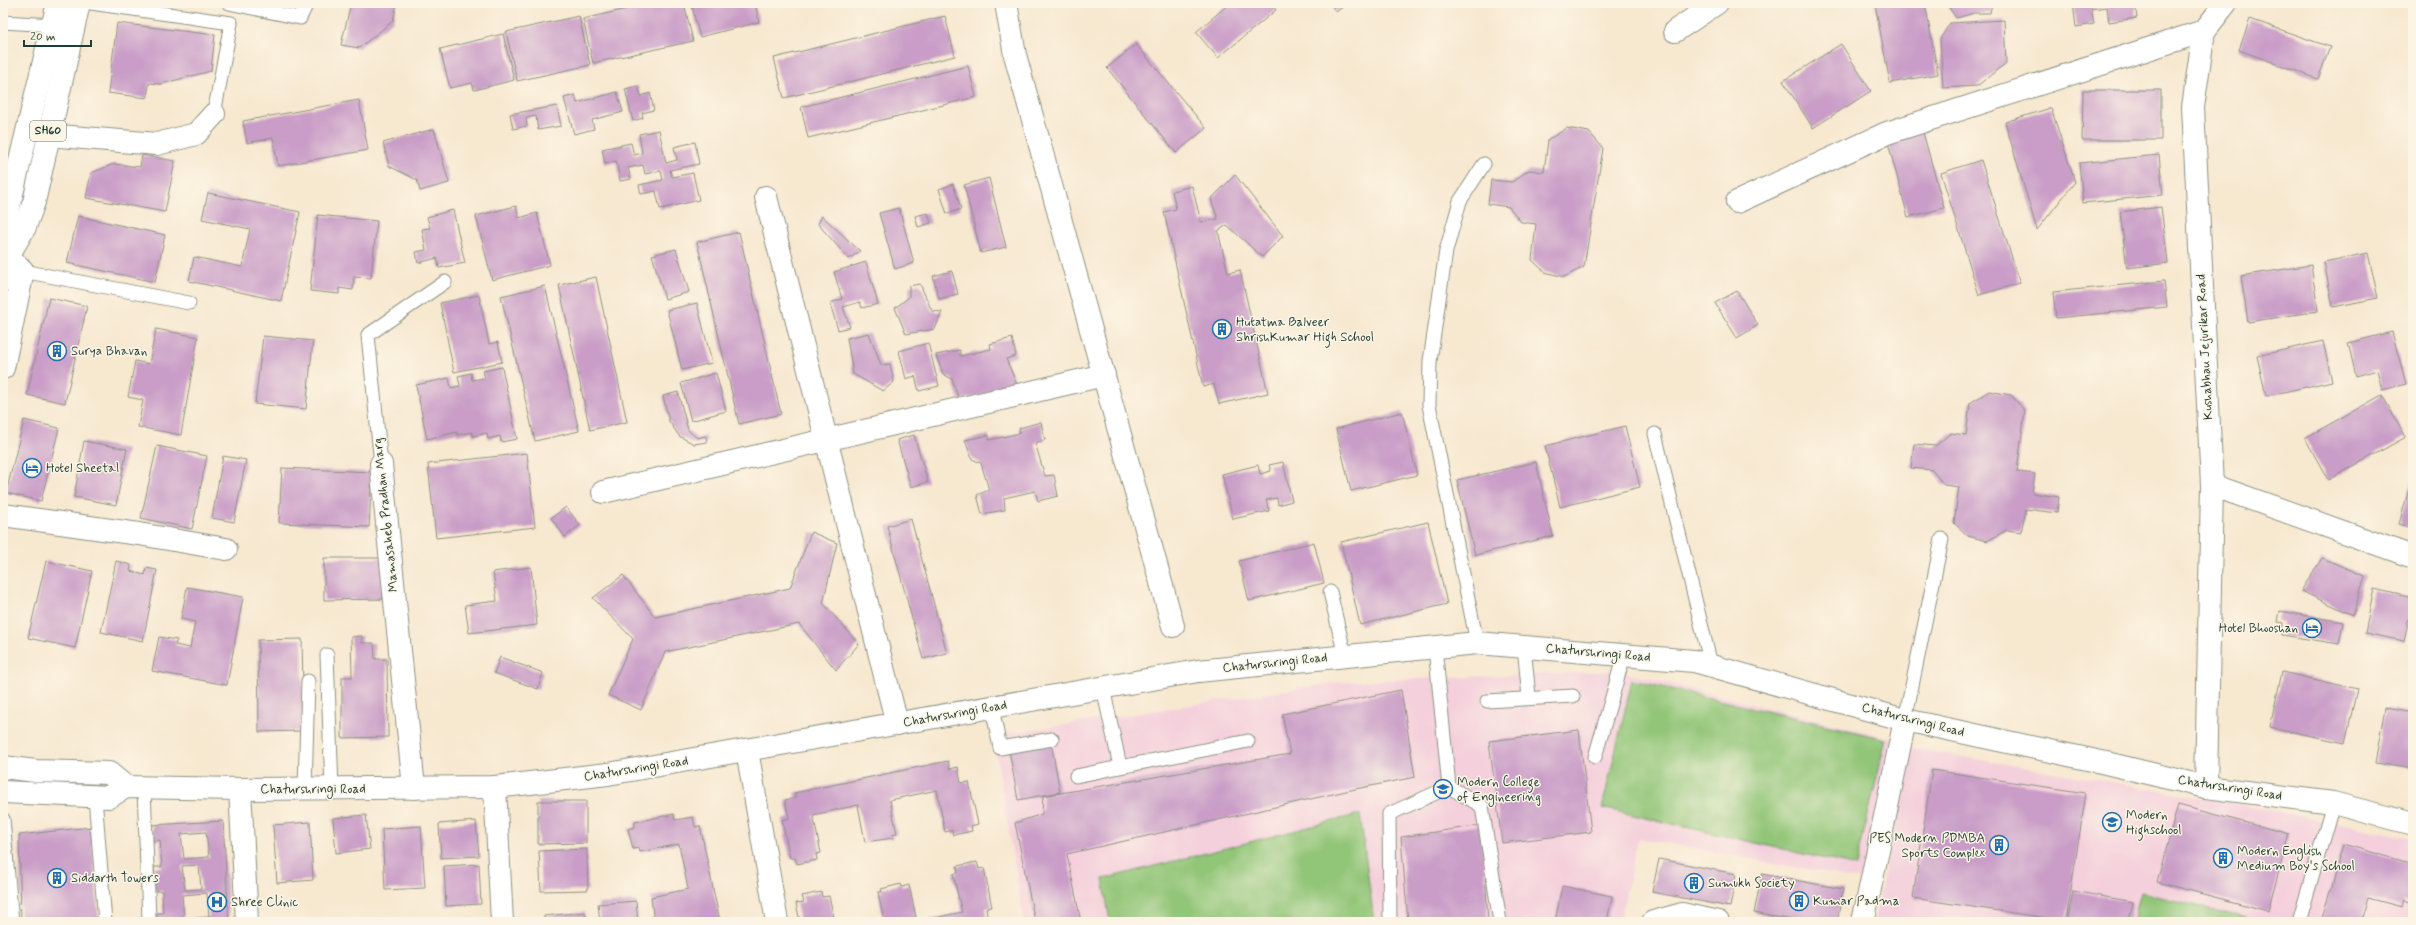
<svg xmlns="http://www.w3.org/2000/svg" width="2416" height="925" font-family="Mynerve,sans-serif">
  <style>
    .built { fill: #f4cfdc }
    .green { fill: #91c577; stroke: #588156 }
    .building { fill: #c99dc7; fill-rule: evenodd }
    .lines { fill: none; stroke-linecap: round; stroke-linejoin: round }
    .lane-casing { stroke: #8b9282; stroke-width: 15 }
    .street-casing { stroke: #8b9282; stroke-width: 24 }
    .secondary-casing { stroke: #8b9282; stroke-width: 24 }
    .primary-casing { stroke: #8b9282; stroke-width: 24 }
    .lane { stroke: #fff; stroke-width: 13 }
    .street { stroke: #fff; stroke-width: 22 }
    .secondary { stroke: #fff; stroke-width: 22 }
    .primary { stroke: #fff; stroke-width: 22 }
    .labels { text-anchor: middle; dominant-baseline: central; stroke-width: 3; stroke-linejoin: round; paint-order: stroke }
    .shield { fill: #fcf5e5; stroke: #617469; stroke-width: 1 }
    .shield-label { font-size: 12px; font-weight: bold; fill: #1f3d34 }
    .poi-label { font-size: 13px; fill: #1f3d34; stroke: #fcf5e5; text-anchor: start }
    .street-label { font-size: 13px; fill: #1f3d34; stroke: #fcf5e5 }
  </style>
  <rect width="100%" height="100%" fill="#fcf5e5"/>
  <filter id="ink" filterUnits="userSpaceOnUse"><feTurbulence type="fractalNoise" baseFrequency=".025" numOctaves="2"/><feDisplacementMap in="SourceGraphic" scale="8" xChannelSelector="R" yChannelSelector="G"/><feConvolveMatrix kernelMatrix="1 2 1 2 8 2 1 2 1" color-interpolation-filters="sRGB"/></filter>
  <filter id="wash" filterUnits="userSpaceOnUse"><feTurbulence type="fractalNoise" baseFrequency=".012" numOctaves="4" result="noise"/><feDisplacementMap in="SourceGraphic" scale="16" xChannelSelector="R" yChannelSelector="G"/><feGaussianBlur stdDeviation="0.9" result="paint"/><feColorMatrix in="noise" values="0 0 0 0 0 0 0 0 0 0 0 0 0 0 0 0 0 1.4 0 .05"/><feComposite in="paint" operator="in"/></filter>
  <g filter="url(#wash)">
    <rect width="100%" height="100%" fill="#f7e8d0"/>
    <g class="built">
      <polygon points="1619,671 1895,739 1864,880 1638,838 1620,922 1024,922 993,736 1339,682"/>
      <polygon points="1910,748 2246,805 2413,839 2413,922 1874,922"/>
    </g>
    <g class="green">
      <polygon points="1632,680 1886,739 1856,866 1602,808"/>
      <polygon points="1360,814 1374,922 1110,922 1103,879"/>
      <polygon points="2141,892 2262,922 2133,922"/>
    </g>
    <g id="blocks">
      <g class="building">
        <polygon points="351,3 397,3 393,21 359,48 341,45"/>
        <polygon points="653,3 684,3 693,41 593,63 583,19"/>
        <polygon points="691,3 755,3 759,22 700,37"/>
        <polygon points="1230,3 1270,3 1276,10 1218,58 1196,32"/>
        <polygon points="1330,3 1348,3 1336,12"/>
        <polygon points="1880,3 1925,3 1938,74 1890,83 1875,4"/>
        <polygon points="1946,3 1992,3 1990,13 1974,13 1956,18"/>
        <polygon points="2073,3 2135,3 2137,18 2109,22 2107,7 2091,9 2094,24 2076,27"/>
        <polygon points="579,16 590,65 517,81 506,32"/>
        <polygon points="945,16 955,56 784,98 774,58"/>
        <polygon points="2250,19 2330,47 2318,79 2239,50"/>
        <polygon points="2004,20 2006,63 1977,86 1943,88 1940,39 1950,23"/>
        <polygon points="117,23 215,35 211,71 161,84 149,83 147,98 108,93"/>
        <polygon points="503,34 514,80 474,90 472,83 450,88 440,49"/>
        <polygon points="1136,44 1206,128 1176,153 1107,68"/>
        <polygon points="1841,44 1871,91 1813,128 1783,81"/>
        <polygon points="968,66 976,97 808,138 801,107"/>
        <polygon points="638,86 641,96 650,93 654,110 642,113 643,118 633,121 625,89"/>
        <polygon points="2083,90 2161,90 2161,140 2082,140"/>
        <polygon points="617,92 623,112 592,120 594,129 574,134 564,98 575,95 577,103"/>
        <polygon points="359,100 368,150 278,166 273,138 247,143 243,121"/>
        <polygon points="557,106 561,126 538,130 536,116 526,118 527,126 513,129 510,114"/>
        <polygon points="2051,108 2075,182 2037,230 2005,122"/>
        <polygon points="1567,128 1589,132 1603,148 1584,267 1564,277 1545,272 1532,260 1536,224 1521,222 1509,207 1488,204 1491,180 1512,182 1529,170 1544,172 1548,140"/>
        <polygon points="434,129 449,183 420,191 417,180 389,166 383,143"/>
        <polygon points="1922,129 1944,208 1908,217 1887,139"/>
        <polygon points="659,130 666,163 677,160 674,147 695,142 699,164 670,170 672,177 693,173 699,200 660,209 656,191 641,194 639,185 663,180 661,171 645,174 643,165 628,168 631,179 620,181 616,161 605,164 602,149 631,143 634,155 642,153 639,134"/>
        <polygon points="142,155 175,161 165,212 86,198 91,173 114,164 140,167"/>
        <polygon points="2159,155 2163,195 2083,203 2079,163"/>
        <polygon points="1981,160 2020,283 1979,295 1941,173"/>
        <polygon points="1235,175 1283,236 1262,257 1227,225 1218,231 1228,273 1240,270 1268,393 1219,404 1214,384 1203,387 1164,212 1176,209 1172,191 1192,186 1201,222 1218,219 1211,199"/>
        <polygon points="989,178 1006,247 981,253 964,185"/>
        <polygon points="953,184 961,209 947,214 939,189"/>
        <polygon points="208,193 300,212 281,301 189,281 194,257 242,267 250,229 202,219"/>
        <polygon points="516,206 519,218 537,213 550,265 492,280 476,216"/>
        <polygon points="2161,207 2168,263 2127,268 2120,212"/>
        <polygon points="899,208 914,263 895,269 879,213"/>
        <polygon points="453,210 465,263 439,268 437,258 418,263 416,252 426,250 422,229 430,228 427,217"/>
        <polygon points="928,213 931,223 918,227 915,216"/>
        <polygon points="318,215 377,221 371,278 354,277 353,290 339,288 339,294 310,291"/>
        <polygon points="78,216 165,235 155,282 67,263"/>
        <polygon points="822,216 860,251 849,259 818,224"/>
        <polygon points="739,232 781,414 739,424 697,242"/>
        <polygon points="676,249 689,292 665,299 652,255"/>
        <polygon points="2368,253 2378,298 2333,307 2324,262"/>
        <polygon points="866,262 878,304 862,308 860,302 843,307 850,327 838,330 830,303 842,299 834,272"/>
        <polygon points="2311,265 2318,311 2248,322 2241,276"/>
        <polygon points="952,271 958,294 939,299 933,276"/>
        <polygon points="596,277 627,422 590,430 559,285"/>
        <polygon points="2164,281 2167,307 2056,318 2053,292"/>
        <polygon points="920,284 932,311 942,312 935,329 906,334 895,308 909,297 909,286"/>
        <polygon points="545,286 579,431 535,441 501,296"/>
        <polygon points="1737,291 1758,325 1737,338 1715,303"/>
        <polygon points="479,295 489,344 498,342 502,362 454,372 440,303"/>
        <polygon points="49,298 87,306 65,403 27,395"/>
        <polygon points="697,303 712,363 682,370 667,310"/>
        <polygon points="156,329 198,337 181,435 138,427 143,400 128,397 135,361 149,364"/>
        <polygon points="2392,332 2406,384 2382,390 2377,370 2356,376 2348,343"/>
        <polygon points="869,333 881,365 890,364 894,382 883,391 853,374 847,338"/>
        <polygon points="263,336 313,341 306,409 255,404"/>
        <polygon points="1012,338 1016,356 1006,359 1018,387 959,400 952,379 943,374 936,355 960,350 960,356 991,349 990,344"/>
        <polygon points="2323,341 2332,381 2266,396 2257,356"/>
        <polygon points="928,343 939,386 919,391 915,376 906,379 899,351"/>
        <polygon points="502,367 517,439 501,442 500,436 488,439 487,433 473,436 472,432 457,435 457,432 427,439 416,385 449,378 451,388 460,386 458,376 471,373 472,380 485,378 483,371"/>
        <polygon points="716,373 726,411 691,421 681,383"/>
        <polygon points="1989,391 2011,395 2025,411 2017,472 2035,474 2032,493 2059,497 2057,513 2026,509 2021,532 2007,530 1987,541 1968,536 1954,523 1959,487 1944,485 1932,470 1911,468 1914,444 1935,446 1951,433 1966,435 1970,403"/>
        <polygon points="678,392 688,430 697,438 706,436 707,442 694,444 679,436 669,421 663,396"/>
        <polygon points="2382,395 2406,437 2328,480 2305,438"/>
        <polygon points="1402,412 1417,475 1351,491 1336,429"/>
        <polygon points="24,420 59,428 41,501 6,493"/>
        <polygon points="1041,422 1045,440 1035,443 1045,476 1054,475 1058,496 1038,501 1035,491 1004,498 1005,510 982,514 977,495 989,490 981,463 972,459 965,440 989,435 989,440 1020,433 1019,428"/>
        <polygon points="1625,426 1640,487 1560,507 1545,446"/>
        <polygon points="914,435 928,482 911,487 897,440"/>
        <polygon points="84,441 127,449 116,505 74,497"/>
        <polygon points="157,446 207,456 192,529 141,518"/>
        <polygon points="527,453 535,527 436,538 428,464"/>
        <polygon points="223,456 246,460 234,522 212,518"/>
        <polygon points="1283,462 1292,501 1278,505 1277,498 1266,500 1269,511 1233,519 1222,474 1258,465 1260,474 1271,471 1269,465"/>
        <polygon points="1536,462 1553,536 1475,555 1457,480"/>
        <polygon points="282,468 372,472 369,527 279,523"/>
        <polygon points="2413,475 2413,528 2399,524"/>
        <polygon points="566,507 580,525 565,537 551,518"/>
        <polygon points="911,519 947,653 923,659 887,526"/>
        <polygon points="1428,522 1447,604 1360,625 1341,542"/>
        <polygon points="811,532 837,543 823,603 859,644 836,670 799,624 665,652 641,710 608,695 633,639 593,598 623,575 655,617 790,588"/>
        <polygon points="1314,542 1324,583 1249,601 1239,561"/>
        <polygon points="324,558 383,558 383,599 324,600"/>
        <polygon points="2322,558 2365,576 2353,615 2301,591"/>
        <polygon points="46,561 92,571 75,648 28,638"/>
        <polygon points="116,561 131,565 130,571 145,575 146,568 157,570 143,641 101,632"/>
        <polygon points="531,567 537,625 469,633 465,605 497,601 493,572"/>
        <polygon points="187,587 243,597 227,685 152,671 159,637 177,640 175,645 190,648 195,622 181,619"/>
        <polygon points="2374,589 2413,598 2404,641 2365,633"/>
        <polygon points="2280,611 2343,622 2339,644 2282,635 2283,623 2278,622"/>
        <polygon points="362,636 362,643 374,643 375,659 387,659 388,737 342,738 342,677 352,677 351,637"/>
        <polygon points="302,639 304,731 259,732 258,640"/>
        <polygon points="500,657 543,673 538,689 494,673"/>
        <polygon points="2282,672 2357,689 2345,743 2270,727"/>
        <polygon points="1401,690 1415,777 1346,791 1067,854 1081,922 1035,922 1015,823 1042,814 1043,796 1290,754 1282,714"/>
        <polygon points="2385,708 2413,713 2413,769 2375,763"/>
        <polygon points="1579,730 1591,832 1502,843 1489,741"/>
        <polygon points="1051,742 1060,792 1018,800 1009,750"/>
        <polygon points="948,761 950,769 958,767 961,783 969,782 978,824 971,826 972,831 953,835 952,830 945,832 937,790 890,800 897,834 892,835 893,838 865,842 858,805 813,815 821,853 816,854 817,860 797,864 795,858 790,858 782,820 789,818 785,800 796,798 794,793"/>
        <polygon points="1932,770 2086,793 2066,921 1913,898"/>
        <polygon points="538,801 586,801 586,843 538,844"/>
        <polygon points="2178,805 2289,834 2268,911 2157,882"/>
        <polygon points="674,814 675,820 693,817 695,827 700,826 720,922 654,922 651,897 688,889 679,844 640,852 639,848 633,849 628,829 635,827 635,822"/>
        <polygon points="366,815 370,849 336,853 333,818"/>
        <path d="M223,821L229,922H157V913H163L162,891H156L154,867H162L160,840L153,841L152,825ZM206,832L209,857L184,859L181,834ZM199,865L201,889L185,890L182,866ZM207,893L209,917L184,919L182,895Z"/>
        <polygon points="476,821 479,856 441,858 439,824"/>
        <polygon points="310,822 313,880 277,883 273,825"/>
        <polygon points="1482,825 1488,922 1408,922 1401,837"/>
        <polygon points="421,826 425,888 385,890 382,829"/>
        <polygon points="91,827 99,922 21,922 19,835"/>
        <polygon points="2343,844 2413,864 2413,903 2404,900 2402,907 2368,898 2361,922 2321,922"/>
        <polygon points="587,849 588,890 541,891 539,851"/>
        <polygon points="1659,859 1736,874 1730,907 1652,892"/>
        <polygon points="977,862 979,869 984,868 992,907 986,908 988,922 917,922 962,912 953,874 958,873 957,866"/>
        <polygon points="479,864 481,904 446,906 444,866"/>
        <polygon points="1762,874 1843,889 1837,922 1804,922 1754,913"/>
        <polygon points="901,884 902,887 909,885 917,922 884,922 878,892 882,892 881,889"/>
        <polygon points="1562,886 1612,896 1607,922 1555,922"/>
        <polygon points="2073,891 2133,902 2129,922 2067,922"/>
        <polygon points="821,892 822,897 829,896 835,922 800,922 796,903 804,902 802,896"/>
        <polygon points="636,901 638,922 600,922 598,904"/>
        <polygon points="585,912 586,922 544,922 544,916"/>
      </g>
    </g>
  </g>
  <g filter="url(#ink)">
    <use href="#blocks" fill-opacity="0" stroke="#8b9282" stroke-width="1"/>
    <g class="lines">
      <g class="lane-casing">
        <g id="lane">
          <polyline points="91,3 231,23 214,114"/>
          <polyline points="229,3 300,18 307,3"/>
          <polyline points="3,22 53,25"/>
          <polyline points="23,271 189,303"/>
          <polyline points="1655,434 1711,665"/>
          <polyline points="381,464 368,335 445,282"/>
          <polyline points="1330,592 1345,656"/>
          <polyline points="1477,643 1429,405 1430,361 1446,251 1460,201 1484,164"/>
          <polyline points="1524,647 1529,697"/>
          <polyline points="327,655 332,789"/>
          <polyline points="1103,688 1120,766"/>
          <polyline points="1487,701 1573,696"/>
          <polyline points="992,707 1000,748 1052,739"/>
          <polyline points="1905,720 1942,539"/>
          <polyline points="1595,757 1624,655"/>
          <polyline points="1076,776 1248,741"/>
          <polyline points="1449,787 1482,806 1500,922"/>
          <polyline points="144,788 149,919"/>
          <polyline points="305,789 308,681"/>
          <polyline points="95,797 105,922"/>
          <polyline points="3,819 12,922"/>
          <polyline points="1390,922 1389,814 1449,787 1435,647"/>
          <polyline points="2299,922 2333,803"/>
        </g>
      </g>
      <g class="street-casing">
        <g id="street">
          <polyline points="1006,3 1015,55 1173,626"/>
          <polyline points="1675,31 1717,3"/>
          <polyline points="47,135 157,144 196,134 214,114"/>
          <polyline points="766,197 897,724"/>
          <polyline points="1737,202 1887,133 2204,31"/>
          <polyline points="381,464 414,788"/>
          <polyline points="2212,485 2413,557"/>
          <polyline points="603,492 1104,375"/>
          <polyline points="3,515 139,534 226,549"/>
          <polyline points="747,750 777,922"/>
          <polyline points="495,787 502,922"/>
          <polyline points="2206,787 2212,485 2193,107 2204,31 2226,3"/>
          <polyline points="240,789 247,922"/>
          <polyline points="1653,922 1682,914 1718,922"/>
        </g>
      </g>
      <g class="secondary-casing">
        <g id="secondary">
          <polyline points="3,767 36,771 109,773 126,787"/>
          <polyline points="3,792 109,797 126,787 240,789 495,787 608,774 1198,671 1477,643 1694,661 1905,720 2106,763 2206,787 2333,803 2413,824"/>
          <polyline points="1863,922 1905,720"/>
        </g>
      </g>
      <g class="primary-casing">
        <g id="primary">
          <polyline points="8,256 25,227 34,202 79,3"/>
          <polyline points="3,281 8,256 5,223 58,3"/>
          <polyline points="3,368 23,271 8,256"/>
        </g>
      </g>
      <use href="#lane" class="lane"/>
      <use href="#street" class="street"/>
      <use href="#secondary" class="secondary"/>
      <use href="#primary" class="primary"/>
    </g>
  </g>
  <defs>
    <g id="building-ring" transform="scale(1)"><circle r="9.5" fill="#fcf5e5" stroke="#1f6fb2" stroke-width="1.5"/><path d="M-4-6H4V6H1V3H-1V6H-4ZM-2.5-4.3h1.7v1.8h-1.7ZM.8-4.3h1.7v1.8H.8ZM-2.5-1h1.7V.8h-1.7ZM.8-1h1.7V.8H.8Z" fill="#1f6fb2"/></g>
    <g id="hotel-ring" transform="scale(1)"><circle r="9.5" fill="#fcf5e5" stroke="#1f6fb2" stroke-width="1.5"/><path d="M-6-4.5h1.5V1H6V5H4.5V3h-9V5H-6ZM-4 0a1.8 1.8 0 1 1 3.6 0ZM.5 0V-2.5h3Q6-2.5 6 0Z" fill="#1f6fb2"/></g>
    <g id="university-ring" transform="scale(1)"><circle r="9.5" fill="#fcf5e5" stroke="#1f6fb2" stroke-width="1.5"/><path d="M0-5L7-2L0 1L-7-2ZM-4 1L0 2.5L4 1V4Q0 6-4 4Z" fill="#1f6fb2"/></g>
    <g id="school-ring" transform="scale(1)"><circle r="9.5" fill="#fcf5e5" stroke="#1f6fb2" stroke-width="1.5"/><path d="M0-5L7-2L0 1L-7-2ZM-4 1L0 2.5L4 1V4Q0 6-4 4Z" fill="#1f6fb2"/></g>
    <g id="hospital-ring" transform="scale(1)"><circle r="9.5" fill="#fcf5e5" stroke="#1f6fb2" stroke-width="1.5"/><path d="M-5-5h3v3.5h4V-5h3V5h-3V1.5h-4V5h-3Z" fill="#1f6fb2"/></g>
  </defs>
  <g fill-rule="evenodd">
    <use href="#building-ring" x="1222" y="329"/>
    <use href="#building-ring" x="57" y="351"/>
    <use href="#hotel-ring" x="32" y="468"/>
    <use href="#hotel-ring" x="2312" y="628"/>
    <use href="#university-ring" x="1443" y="789"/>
    <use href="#school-ring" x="2112" y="822"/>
    <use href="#building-ring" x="1999" y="845"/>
    <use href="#building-ring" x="2223" y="858"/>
    <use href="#building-ring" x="57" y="878"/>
    <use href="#building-ring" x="1694" y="883"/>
    <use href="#building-ring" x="1799" y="901"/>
    <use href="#hospital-ring" x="217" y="902"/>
  </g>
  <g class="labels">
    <rect class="shield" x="30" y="121" width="36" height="20" rx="3"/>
    <g class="shield-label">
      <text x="48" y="131">SH60</text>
    </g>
    <g class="poi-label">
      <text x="1236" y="322">Hutatma Balveer<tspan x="1236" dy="15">ShrishKumar High School</tspan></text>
      <text x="71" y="351">Surya Bhavan</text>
      <text x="46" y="468">Hotel Sheetal</text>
      <text x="2298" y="628" text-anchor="end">Hotel Bhooshan</text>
      <text x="1457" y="782">Modern College<tspan x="1457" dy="15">of Engineering</tspan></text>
      <text x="2126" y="815">Modern<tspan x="2126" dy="15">Highschool</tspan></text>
      <text x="1985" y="838" text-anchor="end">PES Modern PDMBA<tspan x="1985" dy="15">Sports Complex</tspan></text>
      <text x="2237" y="851">Modern English<tspan x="2237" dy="15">Medium Boy's School</tspan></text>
      <text x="71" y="878">Siddarth Towers</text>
      <text x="1708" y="883">Sumukh Society</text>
      <text x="1813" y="901">Kumar Padma</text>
      <text x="231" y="902">Shree Clinic</text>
    </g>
    <g class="street-label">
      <text transform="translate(2205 347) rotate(-93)">Kushabhau Jejurikar Road</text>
      <text transform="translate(386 515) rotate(-96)">Mamasaheb Pradhan Marg</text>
      <text transform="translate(1598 653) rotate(5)">Chaturshringi Road</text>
      <text transform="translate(1275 663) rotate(-6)">Chaturshringi Road</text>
      <text transform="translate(955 714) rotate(-10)">Chaturshringi Road</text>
      <text transform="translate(1913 720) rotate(14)">Chaturshringi Road</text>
      <text transform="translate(636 769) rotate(-9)">Chaturshringi Road</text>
      <text transform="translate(2230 788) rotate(9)">Chaturshringi Road</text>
      <text x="313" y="789">Chaturshringi Road</text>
    </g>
  </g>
  <rect width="2416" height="925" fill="none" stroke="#fcf5e5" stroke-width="16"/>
  <path d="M24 40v6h67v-6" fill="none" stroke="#1f3d34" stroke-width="2"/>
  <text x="30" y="40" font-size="12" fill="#1f3d34" stroke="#fcf5e5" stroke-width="3" paint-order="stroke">20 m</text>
</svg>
